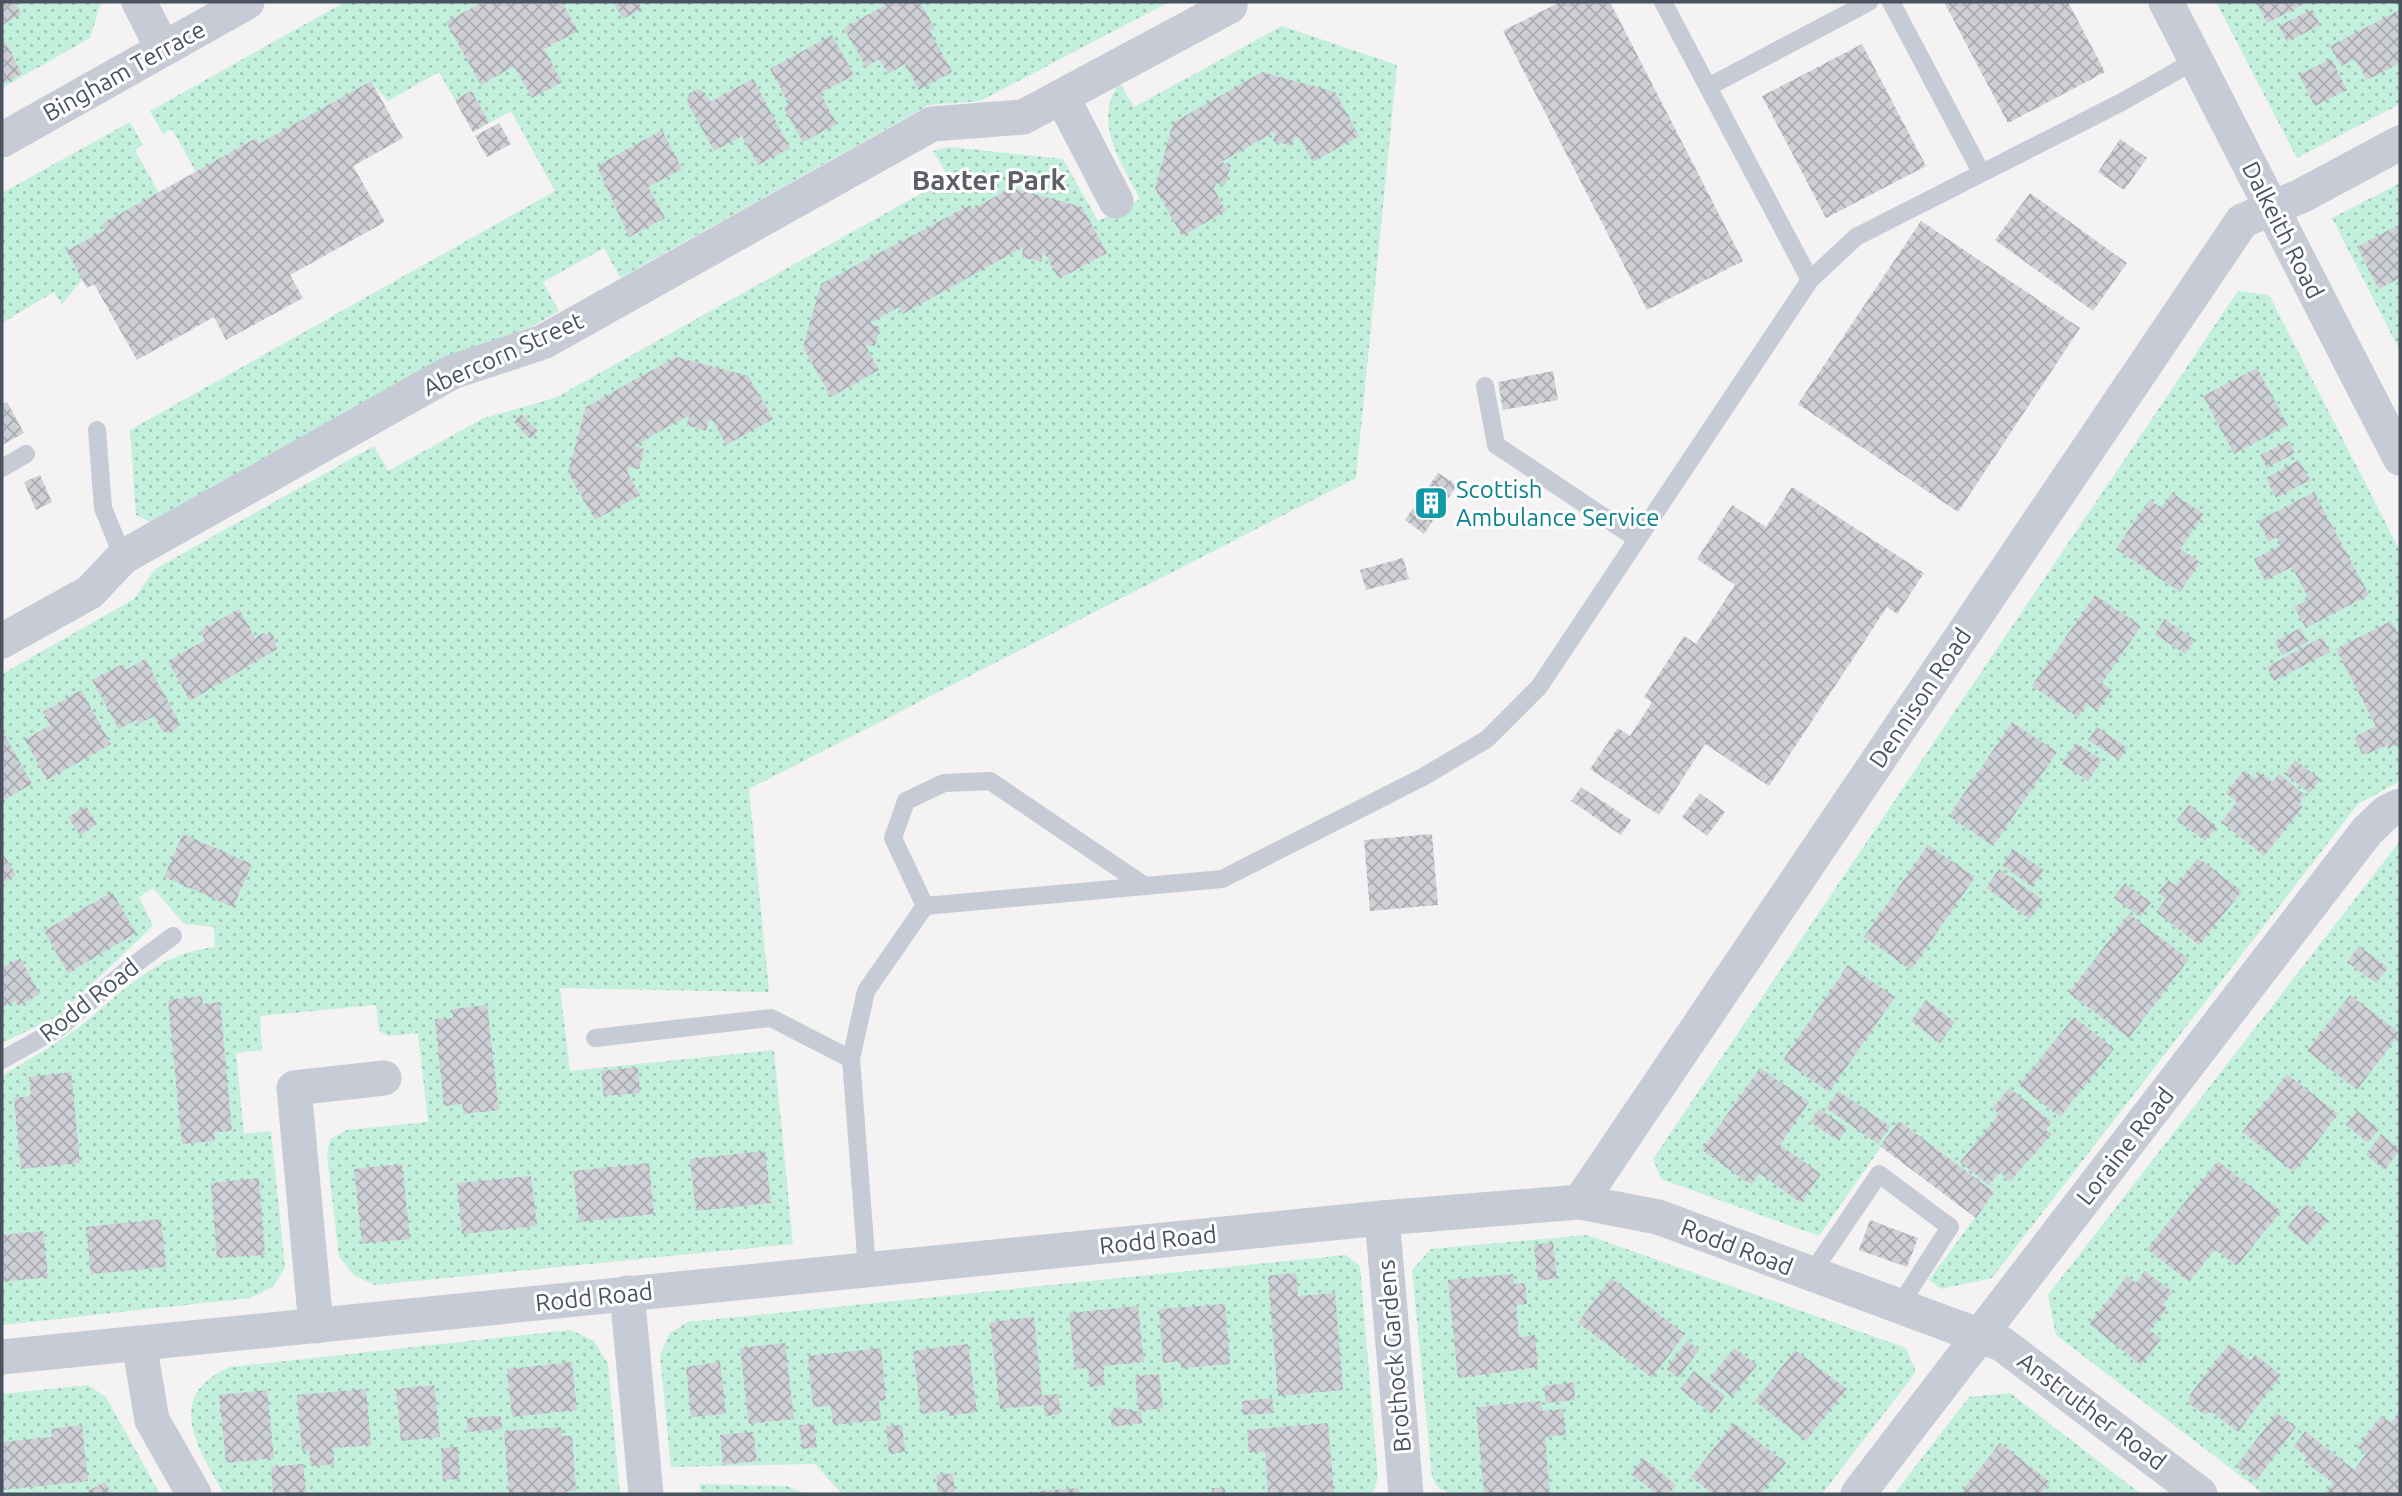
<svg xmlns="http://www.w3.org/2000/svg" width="2402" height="1496" font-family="Ubuntu,sans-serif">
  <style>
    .grass { fill: url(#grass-dots) }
    .building { fill: url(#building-cross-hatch) }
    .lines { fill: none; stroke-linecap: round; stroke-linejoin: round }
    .service { stroke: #c6cbd6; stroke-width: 18 }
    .minor { stroke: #c6cbd6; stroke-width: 35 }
    .labels { text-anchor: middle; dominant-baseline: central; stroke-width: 6; stroke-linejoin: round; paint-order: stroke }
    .street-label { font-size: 24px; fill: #4a515f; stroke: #fff }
    .culture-label { font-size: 24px; fill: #0d838f; stroke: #fff; text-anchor: start }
    .quarter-label { font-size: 28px; font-weight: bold; fill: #5e6067; stroke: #fff }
  </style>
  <defs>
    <pattern id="grass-dots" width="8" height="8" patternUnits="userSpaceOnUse" patternTransform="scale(1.75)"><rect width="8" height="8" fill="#c2f0dc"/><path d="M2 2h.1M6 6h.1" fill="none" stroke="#a0c5b6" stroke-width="1.8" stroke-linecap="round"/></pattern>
    <pattern id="building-cross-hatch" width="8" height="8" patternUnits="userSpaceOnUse" patternTransform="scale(1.75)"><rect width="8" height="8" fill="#cfd0d6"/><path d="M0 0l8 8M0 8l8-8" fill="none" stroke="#aaabb1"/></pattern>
  </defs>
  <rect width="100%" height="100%" fill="#f4f2f2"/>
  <g class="grass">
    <polygon points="2,2 101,2 90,38 2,88"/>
    <polygon points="345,2 1169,2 980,101 929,105 620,278 604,248 543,282 559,311 531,327 444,358 150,522 136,515 130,430 555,191 511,111 473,132 439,72 388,101 371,82 259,144 255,138 196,172 172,129 163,134 150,111"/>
    <polygon points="2216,2 2400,2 2400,104 2297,158"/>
    <path d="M1282,26L1397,65L1356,478L749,789L769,992L560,988L570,1071L774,1050L793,1244L375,1285L355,1276L339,1257L327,1155L330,1139L347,1130L428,1122L418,1033L389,1036L379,1031L376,1005L260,1016L262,1050L236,1053L244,1134L271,1131L285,1267L273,1287L250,1298L2,1325V1076C27,1060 55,1045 79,1027C124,991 155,954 215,947L214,927L184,924L153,888L139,897L153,926L58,1016L2,1043V674L134,599L155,569L374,446L388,471L484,418L555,398L913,198L949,178L933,151L950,147L1063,159L1098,221L1140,199C1122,164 1091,120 1120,83L1134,107Z"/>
    <polygon points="130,122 143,145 135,150 159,193 105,230 66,251 82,280 62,304 54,292 2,323 2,193"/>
    <polygon points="2400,183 2400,351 2332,218"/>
    <polygon points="2238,291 2269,295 2400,551 2400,781 2358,804 1992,1278 1941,1289 1929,1280 1994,1192 1899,1121 1819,1236 1661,1179 1653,1159"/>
    <polygon points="2400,841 2400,1494 2264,1494 2056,1335 2048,1295"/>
    <polygon points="1587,1235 1906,1348 1916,1372 1822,1494 1453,1494 1439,1489 1432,1477 1412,1270 1431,1249"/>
    <polygon points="1346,1255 1360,1266 1378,1478 1372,1494 842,1494 815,1464 671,1467 660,1355 670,1333 688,1322"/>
    <path d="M571,1330L594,1341L608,1364L620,1494H224C207,1463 170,1412 207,1381C213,1375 223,1371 230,1367Z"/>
    <polygon points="88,1385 106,1397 160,1494 2,1494 2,1394"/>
    <polygon points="2010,1393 2141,1494 1894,1494 1969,1397"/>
    <polygon points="700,1484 787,1486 806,1494 701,1494"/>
  </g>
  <g class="building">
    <polygon points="2,2 15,2 21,14 2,25"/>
    <polygon points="483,2 562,2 578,31 544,49 562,82 532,98 514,66 481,85 446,22"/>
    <polygon points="613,2 638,2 642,9 623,19"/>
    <polygon points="891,2 920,2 935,29 930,31 952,72 919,90 905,64 888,74 879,59 866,67 844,28"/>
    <polygon points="1560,2 1610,2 1743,261 1647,310 1503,31"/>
    <polygon points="1944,2 2068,2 2105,72 2008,123"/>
    <polygon points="2256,2 2308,2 2267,23"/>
    <polygon points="2312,9 2320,25 2287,42 2279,26"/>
    <polygon points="2400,10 2400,63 2367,80 2355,59 2341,66 2330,46"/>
    <polygon points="832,35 854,75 820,93 837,124 803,142 784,108 789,104 770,69"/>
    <polygon points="2,36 22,74 2,84"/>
    <polygon points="1862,44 1926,166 1826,218 1762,96"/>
    <polygon points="2331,59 2347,90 2315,106 2299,75"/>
    <polygon points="1262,72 1335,92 1359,136 1313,162 1299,137 1295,136 1292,146 1273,141 1276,131 1246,148 1221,162 1231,165 1225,185 1216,183 1214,189 1226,211 1182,236 1155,188 1173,123"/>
    <polygon points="753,79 790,148 758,165 742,136 714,151 687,102 689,94 698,89 705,93 710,102"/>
    <polygon points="371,81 403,138 353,166 385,222 290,275 303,298 226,340 214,317 137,360 94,284 87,288 66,251 105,230 102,224 256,138 259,144"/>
    <polygon points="471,91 489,122 473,132 455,100"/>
    <polygon points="499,123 511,144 487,157 475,136"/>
    <polygon points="662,130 682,169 648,187 665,218 629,237 597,166"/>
    <polygon points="2120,139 2147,158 2124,190 2098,172"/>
    <polygon points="1011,188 1082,207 1107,253 1059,279 1045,254 1043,253 1041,262 1022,257 1023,247 903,314 899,307 872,322 871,324 880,327 875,346 865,345 879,370 831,397 803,347 821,284 970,205 973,209"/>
    <polygon points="2030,193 2127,263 2093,311 1995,240"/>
    <polygon points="1921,221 2080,328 1958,512 1798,404"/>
    <polygon points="2400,224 2400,278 2379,289 2357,247"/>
    <polygon points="676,357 748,376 773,419 726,445 713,421 709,420 706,431 686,425 690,415 660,431 635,446 644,449 639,469 629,467 627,472 640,495 595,520 568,472 586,407"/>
    <polygon points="2257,368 2288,425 2234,454 2203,396"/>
    <polygon points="1553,371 1558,400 1503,410 1498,382"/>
    <polygon points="7,402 24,433 2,445 2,404"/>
    <polygon points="521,414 538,431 530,439 514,422"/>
    <polygon points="2289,441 2295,453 2267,468 2260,455"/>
    <polygon points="2299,460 2310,480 2276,498 2266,478"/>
    <polygon points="1438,473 1457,485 1424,534 1405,520"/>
    <polygon points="40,475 52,502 36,510 24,482"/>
    <polygon points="1792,487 1924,573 1897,614 1887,607 1769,786 1705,744 1659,815 1590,769 1618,728 1630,736 1652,702 1644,697 1684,636 1696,644 1735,585 1697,559 1732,505 1766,527"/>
    <polygon points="2314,492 2369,595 2306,628 2294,607 2309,599 2292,567 2265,581 2254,559 2281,545 2276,537 2269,542 2258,521"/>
    <polygon points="2172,493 2204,514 2180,549 2200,562 2180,592 2116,549 2149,500 2161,508"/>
    <polygon points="1403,558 1409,579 1366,590 1360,570"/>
    <polygon points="2095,595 2141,626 2102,683 2112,690 2097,711 2087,704 2078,717 2032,686"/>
    <polygon points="239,609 255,638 263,633 273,635 277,649 190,701 168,661 205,640 200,631"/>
    <polygon points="2165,619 2195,640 2185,654 2155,634"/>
    <polygon points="2391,621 2400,638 2400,743 2388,749 2386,745 2368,754 2362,753 2355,740 2358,735 2376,726 2336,649"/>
    <polygon points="2300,628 2307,642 2282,655 2275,642"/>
    <polygon points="2322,637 2330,652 2274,681 2267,667"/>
    <polygon points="145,659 179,722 177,729 168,733 162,731 154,716 139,724 136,720 119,729 92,680 123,664 126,670"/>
    <polygon points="81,690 111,744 47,780 25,740 50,725 43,712"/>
    <polygon points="2012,722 2057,752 1993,846 1949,816"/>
    <polygon points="2097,727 2127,748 2119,760 2088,740"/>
    <polygon points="2,730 32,784 2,801"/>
    <polygon points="2076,743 2102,760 2088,781 2062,764"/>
    <polygon points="2295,760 2320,779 2310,793 2285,774"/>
    <polygon points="2244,770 2255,779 2261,772 2272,782 2279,774 2305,795 2298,803 2303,807 2264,856 2221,822 2237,802 2226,793"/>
    <polygon points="1581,787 1631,820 1621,835 1571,801"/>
    <polygon points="1700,793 1725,812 1707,836 1682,817"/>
    <polygon points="2189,805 2217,826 2205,841 2177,820"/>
    <polygon points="86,806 97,824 80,835 68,817"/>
    <polygon points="183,834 252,864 233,907 164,877"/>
    <polygon points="1432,834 1438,905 1370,911 1364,840"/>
    <polygon points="1928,845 1975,877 1911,970 1864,937"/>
    <polygon points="2013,849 2044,870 2032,887 2002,865"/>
    <polygon points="2,852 16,875 2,883"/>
    <polygon points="2198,858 2242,891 2199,945 2156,912 2166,899 2158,893 2168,880 2176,886"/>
    <polygon points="1999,869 2043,900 2030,919 1986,888"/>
    <polygon points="2125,883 2151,903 2140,917 2114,898"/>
    <polygon points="112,892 136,933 68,973 44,931"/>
    <polygon points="2129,914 2189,959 2129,1038 2069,993"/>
    <polygon points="2359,946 2388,968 2376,983 2347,962"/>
    <polygon points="20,958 40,994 18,1006 15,1001 2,1008 2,964 4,967"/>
    <polygon points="1848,965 1895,997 1829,1092 1783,1060"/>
    <polygon points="2350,995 2400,1033 2357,1090 2307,1051"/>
    <polygon points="202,996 203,1004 220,1002 232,1131 214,1132 215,1141 182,1144 168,1000"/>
    <polygon points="1926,1000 1955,1022 1940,1043 1911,1021"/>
    <polygon points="487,1005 499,1110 464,1114 462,1104 444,1106 435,1019 453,1018 452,1009"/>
    <polygon points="2074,1017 2114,1049 2060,1117 2019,1085"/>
    <polygon points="638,1067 640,1093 604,1096 601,1071"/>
    <polygon points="1760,1068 1809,1102 1780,1145 1821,1174 1801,1203 1759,1173 1751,1185 1702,1150"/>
    <polygon points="71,1072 80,1163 21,1169 14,1098 31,1096 29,1077"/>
    <polygon points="2287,1074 2338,1114 2294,1172 2242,1132"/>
    <polygon points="2009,1088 2052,1122 2046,1130 2052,1134 2010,1181 2000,1172 1989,1185 1960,1162 1999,1114 1993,1108"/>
    <polygon points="1838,1091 1890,1126 1878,1144 1826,1108"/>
    <polygon points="1819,1109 1847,1128 1839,1141 1810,1122"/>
    <polygon points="2357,1111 2379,1129 2368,1143 2345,1124"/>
    <polygon points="1899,1121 1994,1192 1976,1218 1880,1146"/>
    <polygon points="2381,1134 2400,1149 2385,1170 2366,1155"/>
    <polygon points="765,1151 771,1203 696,1211 690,1159"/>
    <polygon points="2218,1161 2281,1211 2237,1266 2215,1249 2189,1282 2147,1249"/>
    <polygon points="649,1163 654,1214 579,1222 573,1171"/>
    <polygon points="402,1164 410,1239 362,1244 354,1169"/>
    <polygon points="531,1176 537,1226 462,1234 457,1183"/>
    <polygon points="259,1178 265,1255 217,1258 211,1183"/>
    <polygon points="2306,1204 2328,1220 2308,1245 2287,1228"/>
    <polygon points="161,1219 166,1267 91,1274 86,1227"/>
    <polygon points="1870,1220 1918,1238 1907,1267 1859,1250"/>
    <polygon points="43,1231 48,1277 2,1282 2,1235"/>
    <polygon points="1553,1242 1557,1278 1538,1281 1534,1245"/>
    <polygon points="2145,1271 2173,1292 2163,1304 2167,1308 2150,1330 2161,1339 2141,1365 2089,1324 2127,1276 2136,1283"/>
    <polygon points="1296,1273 1298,1296 1335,1293 1343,1390 1278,1396 1268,1276"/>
    <polygon points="1513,1274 1514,1284 1525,1283 1527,1304 1516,1305 1519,1337 1535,1335 1538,1367 1458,1378 1448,1280"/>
    <polygon points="1611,1278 1685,1334 1652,1378 1578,1323"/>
    <polygon points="1225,1304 1230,1364 1181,1368 1181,1361 1163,1363 1159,1309"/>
    <polygon points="1138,1306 1144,1362 1103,1366 1105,1385 1090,1387 1088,1368 1075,1369 1069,1313"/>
    <polygon points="1034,1317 1042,1396 1058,1394 1061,1414 1045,1416 1044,1405 1000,1409 990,1322"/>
    <polygon points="1687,1341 1699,1350 1678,1378 1666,1369"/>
    <polygon points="785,1343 794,1419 749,1424 740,1348"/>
    <polygon points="968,1344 977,1412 949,1416 948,1410 921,1414 913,1351"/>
    <polygon points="2229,1344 2251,1361 2255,1355 2281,1375 2238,1432 2212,1412 2204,1414 2190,1404 2189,1396"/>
    <polygon points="881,1348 886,1400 879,1401 881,1420 833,1425 831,1406 813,1407 808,1356"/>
    <polygon points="1734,1348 1757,1365 1732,1397 1709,1379"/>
    <polygon points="1795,1350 1847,1389 1806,1441 1755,1401"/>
    <polygon points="572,1362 577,1410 512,1417 507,1369"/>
    <polygon points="720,1362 726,1414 691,1417 686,1367"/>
    <polygon points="1694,1371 1725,1396 1712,1414 1680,1389"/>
    <polygon points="1159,1374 1163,1408 1139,1411 1135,1376"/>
    <polygon points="1574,1382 1575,1400 1546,1403 1544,1386"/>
    <polygon points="434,1385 440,1437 401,1441 396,1389"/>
    <polygon points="366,1389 371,1445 333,1448 334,1464 311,1466 309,1450 302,1451 297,1395"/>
    <polygon points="267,1390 274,1458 226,1463 219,1395"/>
    <polygon points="1272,1398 1274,1413 1243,1415 1242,1401"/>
    <polygon points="1541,1401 1542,1411 1563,1409 1566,1435 1545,1437 1550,1494 1484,1494 1476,1407"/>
    <polygon points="1115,1407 1141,1412 1142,1423 1112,1427 1110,1413"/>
    <polygon points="2400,1410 2400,1494 2325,1494 2333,1483 2304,1461 2307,1457 2294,1447 2305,1431 2354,1470 2366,1454 2357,1447 2381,1416 2391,1423"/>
    <polygon points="2277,1413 2296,1427 2256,1481 2236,1466"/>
    <polygon points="501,1416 502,1429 468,1432 467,1418"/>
    <polygon points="1328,1423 1334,1494 1268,1494 1265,1451 1249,1453 1247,1430"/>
    <polygon points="1734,1423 1786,1463 1761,1494 1713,1494 1691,1477"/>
    <polygon points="814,1424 817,1447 802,1449 799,1425"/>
    <polygon points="82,1425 88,1481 2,1490 2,1442 52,1437 51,1429"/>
    <polygon points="902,1425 905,1452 889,1454 886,1426"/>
    <polygon points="561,1427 562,1436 572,1436 576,1491 567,1491 567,1494 509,1494 504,1431"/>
    <polygon points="753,1432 757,1461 723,1465 720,1435"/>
    <polygon points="2000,1443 2050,1482 2040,1494 1960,1494"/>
    <polygon points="458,1447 460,1479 443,1480 441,1448"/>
    <polygon points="1643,1458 1676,1485 1669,1494 1657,1494 1631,1474"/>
    <polygon points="303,1464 306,1494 273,1494 271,1467"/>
    <polygon points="953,1473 955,1494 938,1494 936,1475"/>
    <polygon points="105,1482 112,1494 90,1494 88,1491"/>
    <polygon points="1079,1488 1079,1494 1029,1494 1029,1492"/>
    <rect x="1212" y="1488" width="13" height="6"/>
  </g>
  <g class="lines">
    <g class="service">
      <polyline points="1663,2 1810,280"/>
      <polyline points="1891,2 1981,172"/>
      <polyline points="1708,87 1869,2"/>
      <polyline points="1485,386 1496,445 1637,539"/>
      <polyline points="97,430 103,508 123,557"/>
      <polyline points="2,468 26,454"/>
      <polyline points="925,906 893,838 906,801 944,783 990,781 1145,886"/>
      <polyline points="595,1038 771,1018 851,1059"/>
      <polyline points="2,1060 59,1028 127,970 173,936"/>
      <polyline points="867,1269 851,1059 866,991 925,906 1222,879 1423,777 1487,739 1539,687 1810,280 1856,237 2120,103 2196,60"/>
      <polyline points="1811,1274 1879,1174 1950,1227 1898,1308"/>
    </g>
    <g class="minor">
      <polyline points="139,2 163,49"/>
      <polyline points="2166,2 2400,458"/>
      <polyline points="1062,97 1116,201"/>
      <polyline points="2,140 247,2"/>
      <polyline points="2,641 90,592 123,557 452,372 543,342 932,124 1023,117 1230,6"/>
      <polyline points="1580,1202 2242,221 2301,196 2400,143"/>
      <polyline points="1382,1218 1406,1494"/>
      <polyline points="627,1293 646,1494"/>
      <polyline points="316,1326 294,1088 384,1078"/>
      <polyline points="139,1343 152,1420 194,1494"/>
      <polyline points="2,1357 1382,1218 1580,1202 1658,1217 2002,1344 2200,1494"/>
      <polyline points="1858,1494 2367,831 2387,812 2400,806"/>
    </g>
  </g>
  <defs>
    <g id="building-square" transform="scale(1.75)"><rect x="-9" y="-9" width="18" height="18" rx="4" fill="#0f9aa8" stroke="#fff"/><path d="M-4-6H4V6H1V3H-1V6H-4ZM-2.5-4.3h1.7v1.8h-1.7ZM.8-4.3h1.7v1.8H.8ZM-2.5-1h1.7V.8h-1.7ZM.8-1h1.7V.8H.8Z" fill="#fff"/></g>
  </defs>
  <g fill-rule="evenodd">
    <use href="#building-square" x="1431" y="503"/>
  </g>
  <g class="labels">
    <g class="street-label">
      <text transform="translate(124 71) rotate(-29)">Bingham Terrace</text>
      <text transform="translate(2283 230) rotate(63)">Dalkeith Road</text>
      <text transform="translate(503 354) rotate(-24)">Abercorn Street</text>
      <text transform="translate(1920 698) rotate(-56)">Dennison Road</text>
      <text transform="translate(89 1000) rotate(-38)">Rodd Road</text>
      <text transform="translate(2125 1146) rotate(-52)">Loraine Road</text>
      <text transform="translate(1158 1240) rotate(-6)">Rodd Road</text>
      <text transform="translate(1737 1247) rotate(21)">Rodd Road</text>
      <text transform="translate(594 1297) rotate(-6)">Rodd Road</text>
      <text transform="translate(1394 1356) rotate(-95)">Brothock Gardens</text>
      <text transform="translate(2092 1411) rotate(37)">Anstruther Road</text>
    </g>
    <g class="culture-label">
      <text x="1456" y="489">Scottish<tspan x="1456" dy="28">Ambulance Service</tspan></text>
    </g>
    <g class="quarter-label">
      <text x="989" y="179">Baxter Park</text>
    </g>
  </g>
  <rect width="2402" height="1496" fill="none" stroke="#4a515f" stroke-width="7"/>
</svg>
